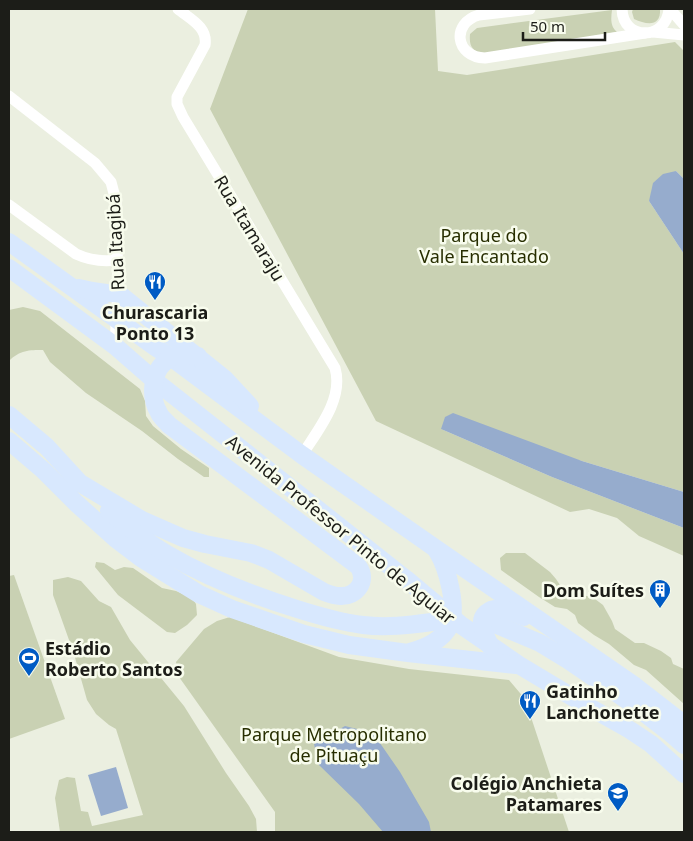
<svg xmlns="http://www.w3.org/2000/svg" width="693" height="841" font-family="'Noto Sans',sans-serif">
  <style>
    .green { fill: #c9d1b3 }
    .water { fill: #96accd }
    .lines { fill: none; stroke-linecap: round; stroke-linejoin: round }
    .street { stroke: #fff; stroke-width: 11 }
    .primary { stroke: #d8e8fe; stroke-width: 18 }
    .labels { text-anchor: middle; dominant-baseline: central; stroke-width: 5; stroke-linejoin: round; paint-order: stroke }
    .street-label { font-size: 18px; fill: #1c1d18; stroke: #f8fced }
    .park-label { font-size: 18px; fill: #272e00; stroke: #f8fced }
    .poi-label { font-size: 18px; font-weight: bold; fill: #1c1d18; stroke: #f8fced; text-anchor: end }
  </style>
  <rect width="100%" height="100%" fill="#ebefe0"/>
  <g class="green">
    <polygon points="248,9 435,9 438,71 467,75 675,42 684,51 684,179 676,171 649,201 684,254 684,492 582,461 441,429 552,477 684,528 684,556 639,536 617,518 589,509 570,512 376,421 210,109"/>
    <path d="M633,9H660C661,27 647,25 634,19L632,12Z"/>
    <path d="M612,10C611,18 610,26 617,32L484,55C472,50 469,47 470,34L477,28Z"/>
    <path d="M23,307L40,311L140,389L145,401L146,416L153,426L181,449L209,468V477H204L178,459L142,431L86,393L50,362L43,350C29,350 20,350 9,361V362V310Z"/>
    <polygon points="506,553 525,553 550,572 556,579 560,585 569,593 587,596 595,599 603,605 612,621 615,629 635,643 644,643 661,651 671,658 673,664 684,669 684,704 646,670 634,665 609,644 594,635 578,623 575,615 567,609 555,607 539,597 501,570 500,558"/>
    <polygon points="96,562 104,563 115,570 124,567 133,568 162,588 176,591 192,598 196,604 197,615 187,625 175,633 167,632 118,595 95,567"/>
    <polygon points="14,575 65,719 9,739 9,576"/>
    <polygon points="68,577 81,581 99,601 111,607 130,640 184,706 226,773 249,806 256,819 257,832 60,832 55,798 59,780 67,777 75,778 81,811 88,812 92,826 143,815 116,729 109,725 96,714 87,700 74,654 53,595 53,580"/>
    <polygon points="230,617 339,657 409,669 509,680 525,699 569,832 275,832 275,812 179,677 176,662 204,629 217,621"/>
  </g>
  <g class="water">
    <polygon points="676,171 684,179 684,254 649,201 653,183 663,174"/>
    <polygon points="453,413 582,461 684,492 684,528 552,477 441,429 445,417"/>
    <polygon points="345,726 373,733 400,772 429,822 431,832 383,832 359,804 319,765 314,744"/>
    <polygon points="116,767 128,808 101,816 88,775"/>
  </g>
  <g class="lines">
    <g class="street">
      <path d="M178,9C190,19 208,27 205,45L177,97V104L183,117L335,368C344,399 318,430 302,455"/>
      <path d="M530,9L479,15C451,23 455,57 485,58L645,33"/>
      <path d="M622,9C623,41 666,41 669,9"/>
      <polyline points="670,9 684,25"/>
      <polyline points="653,32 684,35"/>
      <polyline points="9,96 95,163 111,182 116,201 118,284 115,346"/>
      <path d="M9,205L76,254C89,260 103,262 117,260"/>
    </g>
    <g class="primary">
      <polyline points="9,242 155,347 172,358 302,455 435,548 635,686 684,724"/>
      <polyline points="9,268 115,346 154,380 406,579 461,625 519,665 584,704 630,730 651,744 684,774"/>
      <path d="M79,288C92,291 104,294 118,293L225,379L250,406"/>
      <path d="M9,415L47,447L80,483L142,520L183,538L205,544L251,553L269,560L324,592C329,594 334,596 340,596C356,597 369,581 358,566L169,425C166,421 161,418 159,413C149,396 151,368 171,358C180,354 189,355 198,356"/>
      <polyline points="9,441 43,470 76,503 116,539 141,558 199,594 232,609 304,634 349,645 408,653 516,665"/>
      <path d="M109,511C127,526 146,542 167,554C208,578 252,595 297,609C319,616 340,622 363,625C386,628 409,625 432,622"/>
      <polyline points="497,625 540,643 568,660 634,705 669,732 684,745"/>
      <path d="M490,646C488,640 484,634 482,627C480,615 490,607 501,609C509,611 517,614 524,617"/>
      <path d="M410,652C425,648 441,641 449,627C459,609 447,567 437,551"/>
    </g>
  </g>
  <defs>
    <g id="restaurant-pin" transform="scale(1.125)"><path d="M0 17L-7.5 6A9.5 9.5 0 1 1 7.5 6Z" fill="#005bc4" stroke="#f8fced"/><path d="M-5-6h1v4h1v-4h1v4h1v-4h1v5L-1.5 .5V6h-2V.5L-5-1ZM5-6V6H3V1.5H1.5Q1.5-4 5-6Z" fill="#fff"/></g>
    <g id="building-pin" transform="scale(1.125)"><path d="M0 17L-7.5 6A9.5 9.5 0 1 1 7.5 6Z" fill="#005bc4" stroke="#f8fced"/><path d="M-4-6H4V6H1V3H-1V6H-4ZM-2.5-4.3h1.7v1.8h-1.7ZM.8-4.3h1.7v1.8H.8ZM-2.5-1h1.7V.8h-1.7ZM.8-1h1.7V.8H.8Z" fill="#fff"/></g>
    <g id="stadium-pin" transform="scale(1.125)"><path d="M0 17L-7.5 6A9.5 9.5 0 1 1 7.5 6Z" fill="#005bc4" stroke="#f8fced"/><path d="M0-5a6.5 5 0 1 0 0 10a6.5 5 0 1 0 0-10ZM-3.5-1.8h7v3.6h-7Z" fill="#fff"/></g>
    <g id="school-pin" transform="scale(1.125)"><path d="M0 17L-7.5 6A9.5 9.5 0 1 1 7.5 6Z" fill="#005bc4" stroke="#f8fced"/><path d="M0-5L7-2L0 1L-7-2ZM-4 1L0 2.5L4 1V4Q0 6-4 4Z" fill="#fff"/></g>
  </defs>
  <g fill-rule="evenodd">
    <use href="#restaurant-pin" x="155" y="282"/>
    <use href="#building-pin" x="660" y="590"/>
    <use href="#stadium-pin" x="29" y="658"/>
    <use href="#restaurant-pin" x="530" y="701"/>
    <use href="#school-pin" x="618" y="793"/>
  </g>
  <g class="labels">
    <g class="street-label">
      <text transform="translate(250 228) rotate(59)">Rua Itamaraju</text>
      <text transform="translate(115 242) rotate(-93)">Rua Itagibá</text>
      <text transform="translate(341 529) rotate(39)">Avenida Professor Pinto de Aguiar</text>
    </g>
    <g class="park-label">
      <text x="484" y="235">Parque do<tspan x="484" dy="21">Vale Encantado</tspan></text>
      <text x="334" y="734">Parque Metropolitano<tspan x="334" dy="21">de Pituaçu</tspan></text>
    </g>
    <g class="poi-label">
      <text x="155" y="312" text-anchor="middle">Churascaria<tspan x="155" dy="21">Ponto 13</tspan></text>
      <text x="644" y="590">Dom Suítes</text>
      <text x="45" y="648" text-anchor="start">Estádio<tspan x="45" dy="21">Roberto Santos</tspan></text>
      <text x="546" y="691" text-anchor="start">Gatinho<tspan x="546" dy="21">Lanchonette</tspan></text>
      <text x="602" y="783">Colégio Anchieta<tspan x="602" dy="21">Patamares</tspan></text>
    </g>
  </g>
  <rect width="693" height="841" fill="none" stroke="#1c1d18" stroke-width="20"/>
  <path d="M523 32v8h82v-8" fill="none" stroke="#1c1d18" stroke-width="2.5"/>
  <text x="530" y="32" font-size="15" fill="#1c1d18" stroke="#f8fced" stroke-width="4" paint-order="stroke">50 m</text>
</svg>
